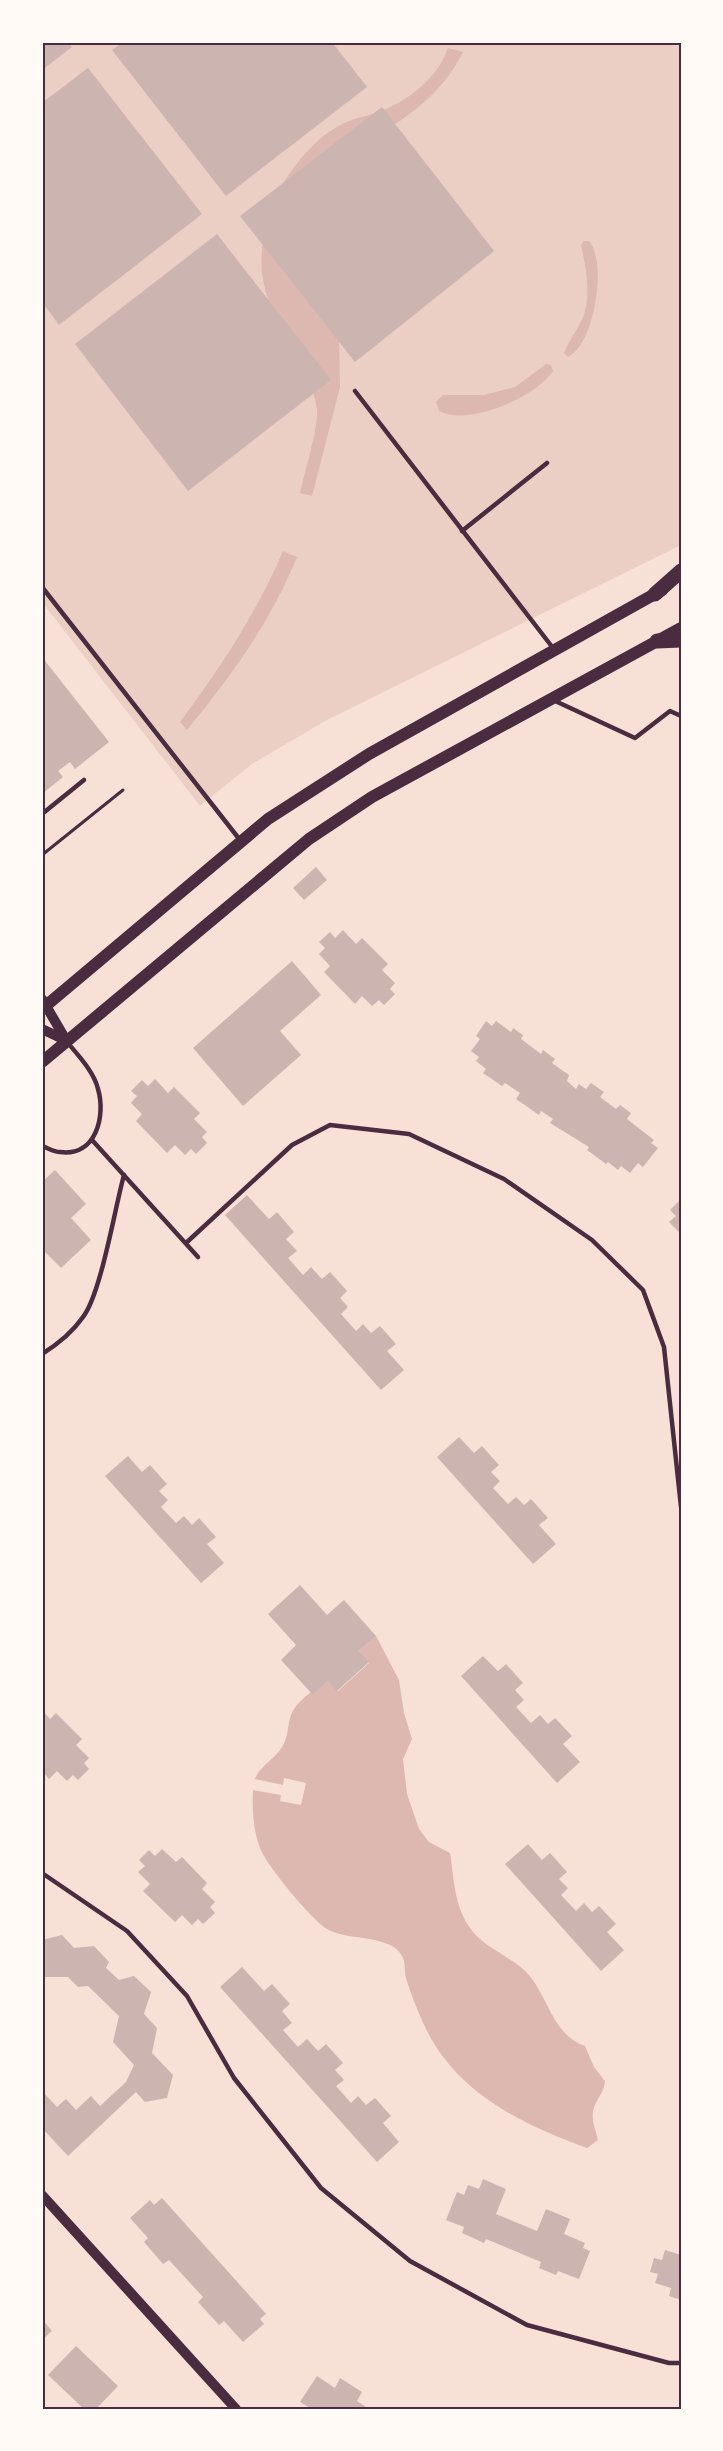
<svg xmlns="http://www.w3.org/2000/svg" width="723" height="2451" font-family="Ubuntu,sans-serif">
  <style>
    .green { fill: #ebcfc5 }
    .water { fill: #dcb8b0 }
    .building { fill: #ccb4b1 }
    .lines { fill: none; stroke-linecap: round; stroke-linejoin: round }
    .path { stroke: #4a2c40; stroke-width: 3 }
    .service { stroke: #4a2c40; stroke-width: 4.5 }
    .tertiary { stroke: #4a2c40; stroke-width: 10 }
    .secondary { stroke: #4a2c40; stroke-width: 12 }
    .primary { stroke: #4a2c40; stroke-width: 15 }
    .neatline { fill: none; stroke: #4a2c40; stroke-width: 2 }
  </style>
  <rect width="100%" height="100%" fill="#f7e1d7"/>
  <polygon class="green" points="42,42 681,42 681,545 325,721 252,764 200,806 42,602"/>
  <g class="water">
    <path d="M448,48L463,52C444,89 421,107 388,129L339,329L340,387L312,496L300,493C304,475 319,425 317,409C307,348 255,315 262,249C263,240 262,230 265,222C277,187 303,148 335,128C352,117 364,118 381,111C410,100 438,77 448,48Z"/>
    <path d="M584,241H589C608,263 594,345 568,357L564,353C569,340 579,328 584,315C591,293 586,267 581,245Z"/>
    <path d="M546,364L551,365L553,371C536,397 468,427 439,411L436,402L443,395H484L515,387Z"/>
    <path d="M283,551L297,557C270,623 232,675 187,730L180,722C220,669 257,612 283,551Z"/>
    <path d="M376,1636L399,1680L404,1713L412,1739L403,1759L407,1794L419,1829L429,1842L450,1853C454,1877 454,1904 468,1925C482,1948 512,1956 529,1975C549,1999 553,2035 585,2046L594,2067L605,2081C604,2092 600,2094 596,2103C589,2115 595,2128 598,2140L587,2148C522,2124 458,2094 426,2029C419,2014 411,1995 406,1978C404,1971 406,1962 402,1956C391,1934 346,1941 327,1929C311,1919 267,1866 260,1848C253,1829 252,1809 253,1790L281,1795L280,1801L301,1805L306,1783L284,1778L283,1785L255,1779C260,1766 272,1761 280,1750C288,1740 287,1730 290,1718C293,1707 302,1699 311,1692L314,1694L328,1681L338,1691L369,1663L359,1651Z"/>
  </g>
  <g class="building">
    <polygon points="42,42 68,42 72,47 42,70"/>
    <polygon points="123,42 332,42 367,87 226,196 112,50"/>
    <polygon points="88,68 202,214 59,325 42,302 42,103"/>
    <polygon points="382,107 494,251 355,362 240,216"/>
    <polygon points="217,234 331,380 188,491 75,344"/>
    <polygon points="42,657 109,742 75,769 70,762 58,771 63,777 42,794"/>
    <polygon points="316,867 327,880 304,900 293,888"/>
    <polygon points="343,930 356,944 362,938 388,964 382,970 395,983 390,989 395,994 384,1005 379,1000 372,1006 362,996 355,1004 324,972 330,966 319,954 325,948 319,942 330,932 335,938"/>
    <polygon points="292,961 321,995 280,1031 301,1055 243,1106 193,1048"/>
    <polygon points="486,1021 492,1026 496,1021 511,1032 513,1028 523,1035 521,1039 541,1054 543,1050 555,1059 552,1063 569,1075 567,1081 576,1089 579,1084 586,1089 591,1083 604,1092 600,1097 616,1109 620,1105 631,1113 627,1119 654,1140 651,1143 658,1148 643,1167 638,1163 630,1173 621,1166 618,1170 608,1162 606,1164 587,1150 589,1147 550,1123 553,1119 541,1111 539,1115 516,1099 520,1093 505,1083 502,1086 483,1073 486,1069 476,1061 479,1057 471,1051 480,1039 476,1036"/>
    <polygon points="155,1079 168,1093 174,1087 200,1113 194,1119 207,1132 202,1137 207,1143 196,1154 191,1149 185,1155 175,1145 167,1153 136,1121 142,1114 131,1103 137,1096 131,1091 142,1080 148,1086"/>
    <polygon points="55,1170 86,1204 71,1218 91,1240 61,1268 42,1249 42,1182"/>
    <polygon points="247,1195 269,1219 277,1212 294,1232 286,1239 297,1251 288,1258 303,1275 311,1267 322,1279 330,1272 347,1291 340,1298 348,1307 341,1314 356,1331 363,1324 371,1333 380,1326 396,1344 387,1351 404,1370 381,1390 225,1215"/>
    <polygon points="681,1199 681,1234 669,1222 676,1216 670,1210"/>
    <polygon points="459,1437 474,1453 482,1446 499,1465 491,1472 500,1481 493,1488 508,1504 516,1497 524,1505 531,1499 548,1518 539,1525 556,1544 533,1564 437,1457"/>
    <polygon points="128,1456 142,1472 150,1465 167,1484 159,1491 168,1500 161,1507 176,1523 184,1516 192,1525 199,1518 216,1537 207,1544 224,1563 201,1583 105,1476"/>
    <polygon points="300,1585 327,1615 344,1600 376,1636 359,1651 369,1662 337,1691 328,1681 313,1695 281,1660 296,1645 268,1614"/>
    <polygon points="483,1656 498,1671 506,1664 523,1683 515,1690 524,1700 516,1707 531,1723 540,1715 548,1724 555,1718 572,1736 563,1744 580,1762 557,1783 461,1676"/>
    <polygon points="42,1710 50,1719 56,1713 82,1739 76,1745 89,1758 84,1763 89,1769 78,1780 73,1775 67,1781 57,1771 49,1779 42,1771"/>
    <polygon points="528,1844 542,1860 550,1853 567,1872 559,1879 568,1888 561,1895 576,1911 584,1903 592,1912 599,1906 616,1924 607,1932 624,1950 601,1971 505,1864"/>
    <polygon points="162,1849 176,1862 182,1857 207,1883 202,1889 215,1902 210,1907 215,1913 203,1924 198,1919 192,1925 182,1915 175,1922 143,1891 150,1884 138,1872 145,1866 139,1860 149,1850 155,1856"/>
    <polygon points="62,1935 74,1948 94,1946 109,1962 106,1968 119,1980 134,1976 151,1992 144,2014 157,2028 152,2053 173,2075 167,2098 145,2102 136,2092 68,2156 42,2128 42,2091 57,2107 66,2099 76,2110 91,2096 100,2106 126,2082 134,2065 113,2042 119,2016 88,1986 78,1987 68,1977 42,1977 42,1940"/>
    <polygon points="242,1967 264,1991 272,1984 290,2004 282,2011 292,2023 283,2030 298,2047 307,2039 318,2051 326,2044 343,2063 335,2070 344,2080 336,2086 351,2103 358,2096 366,2105 375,2098 391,2116 383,2123 399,2142 377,2162 220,1987"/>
    <polygon points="483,2179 506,2189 496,2214 537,2231 546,2209 570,2219 564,2234 585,2243 583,2248 590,2251 579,2279 558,2271 556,2275 539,2268 541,2262 486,2239 484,2243 462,2233 464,2227 446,2220 457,2192 464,2195 468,2185 479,2189"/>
    <polygon points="162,2198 266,2314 260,2319 264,2324 243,2342 224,2321 219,2325 198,2302 203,2297 169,2260 163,2264 144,2242 148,2238 130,2218 150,2200 154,2205"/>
    <polygon points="665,2250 681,2255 681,2300 669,2296 671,2288 655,2283 658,2274 650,2272 654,2258 662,2260"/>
    <polygon points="42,2319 52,2331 42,2340"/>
    <polygon points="76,2346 118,2386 96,2409 84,2409 48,2375"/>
    <polygon points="317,2376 335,2388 340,2378 362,2392 357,2401 369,2409 312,2409 300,2402"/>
  </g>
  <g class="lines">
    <polyline class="path" points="42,855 123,790"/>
    <g class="service">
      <polyline points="355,391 553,648"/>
      <polyline points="462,531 547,463"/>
      <polyline points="42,587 240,840"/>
      <polyline points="553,700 635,738 670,711 681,716"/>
      <polyline points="42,814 84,780"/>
      <polyline points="92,1140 198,1257"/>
      <path d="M42,1146C48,1148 54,1152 60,1152C96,1157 106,1116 98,1089C94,1072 78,1055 67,1042"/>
      <polyline points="186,1243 292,1145 330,1125 409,1134 504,1179 592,1240 643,1290 664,1347 681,1507"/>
      <path d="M42,1354C58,1344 72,1333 83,1317C101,1294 115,1207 124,1175"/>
      <polyline points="42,1873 127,1931 187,1996 234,2078 321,2188 410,2261 527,2325 669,2363 681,2363"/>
    </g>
    <g class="tertiary">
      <polyline points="42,999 66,1040"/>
      <polyline points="42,1029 65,1040"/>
      <polyline points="42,2195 236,2409"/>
    </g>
    <g class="secondary">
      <polyline points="42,1009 268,819 369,754 662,590"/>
      <polyline points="42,1062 309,839 372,797 681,628"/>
    </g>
    <g class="primary">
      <polyline points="655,594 681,571"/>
      <polyline points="657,641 681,640"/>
    </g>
  </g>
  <rect width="723" height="2451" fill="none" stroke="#fffaf5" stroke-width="87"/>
  <rect x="44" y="44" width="636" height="2364" class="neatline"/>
</svg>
